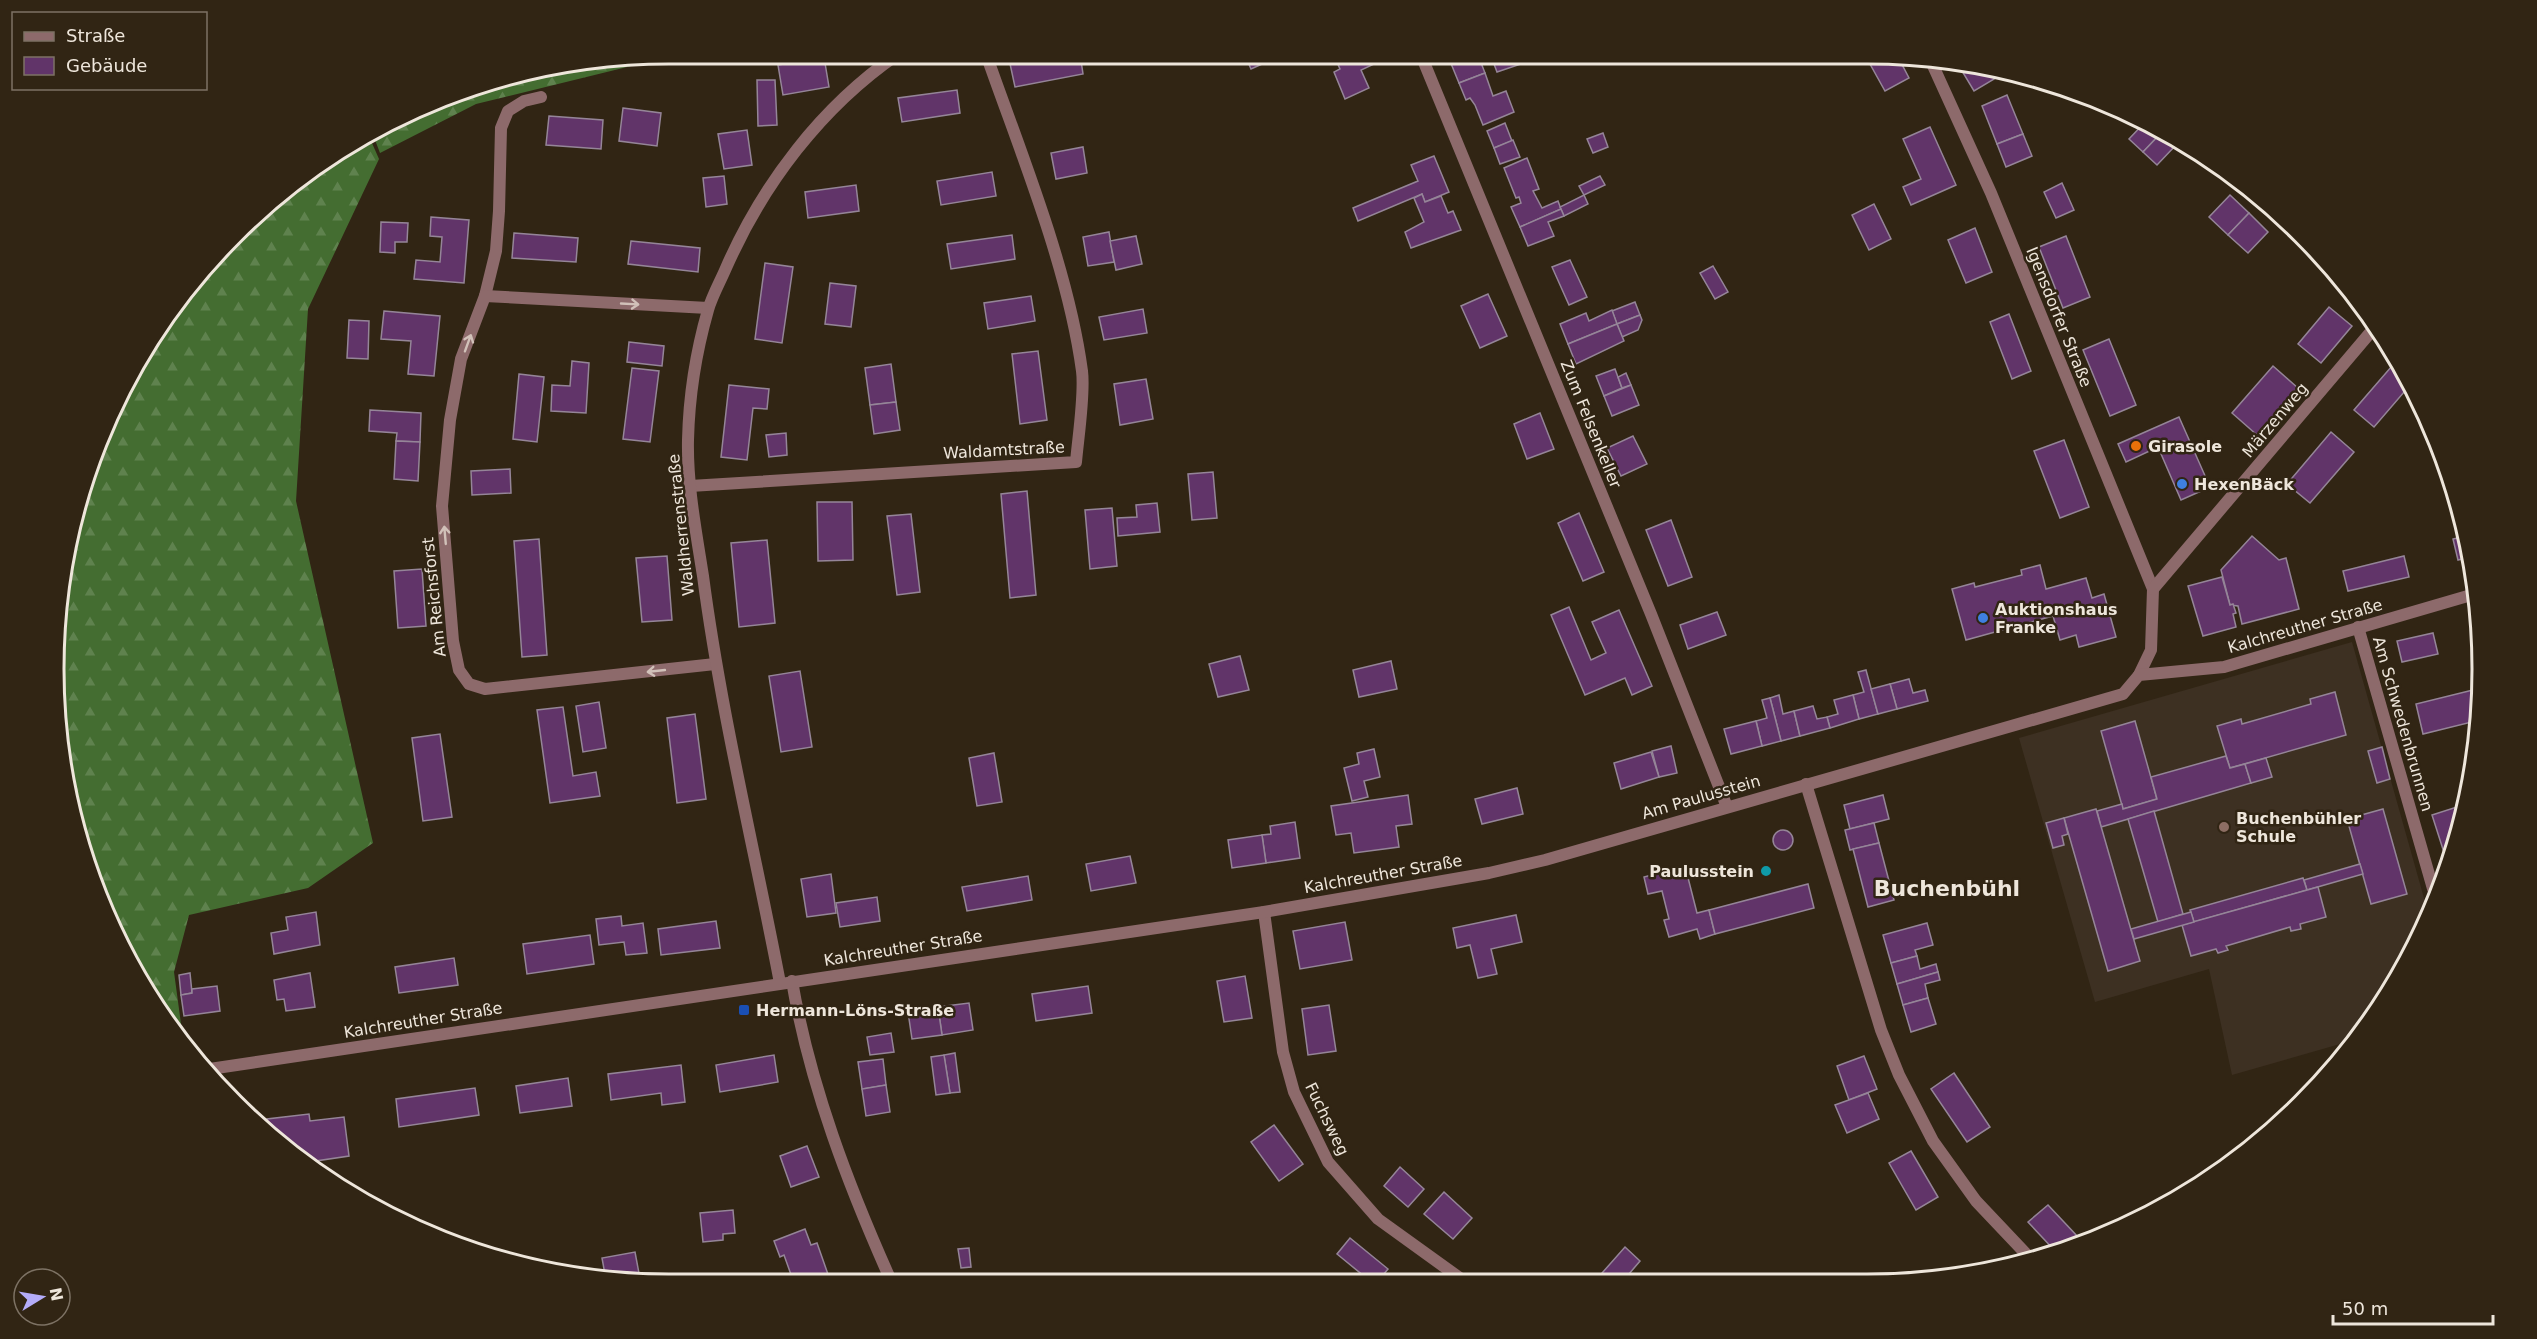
<svg xmlns="http://www.w3.org/2000/svg" width="2537" height="1339" font-family="'DejaVu Sans',sans-serif">
  <style>
    .education { fill: #3d3022 }
    .forest { fill: url(#forest-firs) }
    .building { fill: #613469; stroke: #958598; stroke-width: 1.5 }
    .lines { fill: none; stroke-linecap: round; stroke-linejoin: round }
    .minor { stroke: #8d6a6b; stroke-width: 12 }
    .tertiary { stroke: #8d6a6b; stroke-width: 12 }
    .oneway { stroke: #d1c1b9 }
    .food-dot { fill: #e8710a; stroke: #312514; stroke-width: 2 }
    .shop-dot { fill: #3f7fe0; stroke: #312514; stroke-width: 2 }
    .education-dot { fill: #8d6e63; stroke: #312514; stroke-width: 2 }
    .culture-dot { fill: #0f9aa8; stroke: #312514; stroke-width: 2 }
    .transit-dot { fill: #1a4fb4; stroke: #312514; stroke-width: 2 }
    .labels { text-anchor: middle; dominant-baseline: central; stroke-width: 5; stroke-linejoin: round; paint-order: stroke }
    .street-label { font-size: 16px; fill: #eee6db; stroke: #312514 }
    .poi-label { font-size: 16px; font-weight: bold; fill: #eee6db; stroke: #312514; text-anchor: start }
    .district-label { font-size: 22px; font-weight: bold; fill: #eee6db; stroke: #312514 }
    .rim { fill: none; stroke: #eee6db; stroke-width: 3 }
  </style>
  <defs>
    <pattern id="forest-firs" width="22" height="20" patternUnits="userSpaceOnUse" patternTransform="scale(1.5)"><rect width="22" height="20" fill="#446d31"/><path d="M5 1l3.5 6h-7zM16 11l3.5 6h-7z" fill="#5f824e"/></pattern>
  </defs>
  <rect width="100%" height="100%" fill="#312514"/>
  <polygon class="education" points="2352,642 2429,916 2419,942 2354,1040 2232,1075 2209,969 2095,1002 2019,738"/>
  <g class="forest">
    <polygon points="669,54 680,54 476,104 380,153 372,132 471,87 550,66"/>
    <polygon points="368,134 379,159 308,309 296,501 373,843 308,888 189,915 174,972 184,1046 158,1011 101,905 75,828 55,710 55,629 75,511 101,434 158,328 207,263 295,181"/>
  </g>
  <g class="building">
    <polygon points="1034,54 1080,54 1083,74 1015,87 1009,59"/>
    <polygon points="1245,55 1269,55 1271,60 1251,69"/>
    <polygon points="1343,55 1391,55 1391,56 1361,70 1369,88 1345,99 1334,72 1340,69 1335,58"/>
    <polygon points="1461,55 1478,55 1485,73 1459,83 1450,61"/>
    <polygon points="1491,55 1518,55 1494,64"/>
    <polygon points="1518,55 1531,55 1533,60 1497,72 1494,64"/>
    <polygon points="1865,55 1897,55 1909,78 1885,91"/>
    <polygon points="824,57 829,87 783,95 778,65"/>
    <polygon points="1962,64 2006,72 1974,91 1959,66"/>
    <polygon points="1485,73 1493,96 1506,91 1514,112 1483,125 1475,105 1470,98 1466,100 1459,83"/>
    <polygon points="757,80 775,80 777,125 758,126"/>
    <polygon points="957,90 960,113 902,122 898,98"/>
    <polygon points="2007,95 2023,134 1997,144 1982,106"/>
    <polygon points="623,108 661,113 657,146 619,141"/>
    <polygon points="549,116 603,120 601,149 546,145"/>
    <polygon points="2146,121 2161,133 2143,152 2129,139"/>
    <polygon points="1505,123 1512,141 1494,148 1487,131"/>
    <polygon points="1930,127 1956,185 1911,205 1903,187 1921,179 1903,139"/>
    <polygon points="747,130 752,165 724,169 718,134"/>
    <polygon points="1603,133 1608,147 1593,153 1587,139"/>
    <polygon points="2161,133 2175,146 2157,165 2143,152"/>
    <polygon points="2023,134 2032,156 2006,167 1997,144"/>
    <polygon points="1513,140 1520,157 1500,164 1494,148"/>
    <polygon points="1083,147 1087,173 1056,179 1051,153"/>
    <polygon points="1434,156 1449,192 1425,202 1422,194 1358,221 1353,208 1418,181 1411,165"/>
    <polygon points="1527,158 1539,189 1533,191 1542,208 1558,201 1561,209 1520,227 1511,207 1521,203 1519,197 1516,198 1504,168"/>
    <polygon points="992,172 996,196 941,205 937,181"/>
    <polygon points="724,176 727,204 706,207 703,178"/>
    <polygon points="1600,176 1605,185 1584,195 1579,186"/>
    <polygon points="2062,183 2074,210 2056,218 2044,192"/>
    <polygon points="856,185 859,211 808,218 805,192"/>
    <polygon points="1422,194 1425,202 1441,196 1448,213 1453,211 1461,230 1411,248 1405,232 1424,222 1414,198"/>
    <polygon points="1584,195 1588,204 1564,216 1560,207"/>
    <polygon points="2230,195 2249,213 2228,235 2209,217"/>
    <polygon points="1874,204 1891,239 1869,250 1852,215"/>
    <polygon points="1561,209 1564,216 1548,222 1554,236 1528,246 1520,227"/>
    <polygon points="2249,213 2268,232 2248,253 2228,235"/>
    <polygon points="431,217 469,220 464,283 414,279 416,260 440,262 442,237 430,236"/>
    <polygon points="381,222 408,223 407,242 395,242 395,253 380,252"/>
    <polygon points="1975,228 1992,272 1966,283 1948,240"/>
    <polygon points="1109,232 1114,262 1088,266 1083,237"/>
    <polygon points="514,233 578,238 576,262 512,258"/>
    <polygon points="1012,235 1015,259 951,269 947,244"/>
    <polygon points="1136,236 1142,264 1116,270 1110,241"/>
    <polygon points="2066,236 2090,297 2063,308 2039,247"/>
    <polygon points="631,241 700,248 698,272 628,264"/>
    <polygon points="1570,260 1587,297 1569,305 1552,267"/>
    <polygon points="765,263 793,267 782,343 755,339"/>
    <polygon points="1713,266 1728,292 1715,299 1700,273"/>
    <polygon points="830,283 856,286 851,327 825,324"/>
    <polygon points="1488,294 1507,336 1480,348 1461,306"/>
    <polygon points="1031,296 1035,321 988,329 984,303"/>
    <polygon points="1635,302 1640,315 1617,324 1612,311"/>
    <polygon points="2329,307 2352,326 2321,363 2298,344"/>
    <polygon points="1143,309 1147,333 1104,340 1099,317"/>
    <polygon points="1612,310 1617,324 1568,344 1560,324 1586,313 1589,321"/>
    <polygon points="384,311 440,316 434,376 408,374 411,341 381,339"/>
    <polygon points="2009,314 2031,371 2012,379 1990,322"/>
    <polygon points="1640,315 1642,320 1638,330 1622,337 1617,324"/>
    <polygon points="349,320 369,321 368,359 347,358"/>
    <polygon points="1617,324 1624,341 1576,364 1568,344"/>
    <polygon points="2109,339 2136,405 2110,416 2083,350"/>
    <polygon points="629,342 664,346 662,366 627,362"/>
    <polygon points="1038,351 1047,420 1020,424 1012,354"/>
    <polygon points="2398,359 2411,384 2374,427 2354,410"/>
    <polygon points="572,361 589,363 586,413 551,411 552,385 570,386"/>
    <polygon points="891,364 896,402 870,405 865,368"/>
    <polygon points="2273,366 2298,388 2257,435 2232,413"/>
    <polygon points="632,368 659,371 650,442 623,439"/>
    <polygon points="1615,369 1622,388 1604,396 1596,376"/>
    <polygon points="1626,373 1631,385 1622,388 1618,377"/>
    <polygon points="519,374 544,377 537,442 513,439"/>
    <polygon points="1146,379 1153,419 1120,425 1114,384"/>
    <polygon points="729,385 769,389 767,409 753,408 747,460 721,457"/>
    <polygon points="1631,385 1639,405 1612,416 1604,396"/>
    <polygon points="896,402 900,430 874,434 870,405"/>
    <polygon points="370,410 421,413 420,442 396,441 397,433 369,431"/>
    <polygon points="1540,413 1554,449 1527,459 1514,424"/>
    <polygon points="2179,417 2210,487 2181,500 2158,447 2126,462 2118,444"/>
    <polygon points="2331,432 2354,452 2310,503 2287,484"/>
    <polygon points="786,433 787,455 769,457 766,435"/>
    <polygon points="1633,436 1647,464 1621,476 1607,448"/>
    <polygon points="2064,440 2089,507 2060,518 2034,451"/>
    <polygon points="396,441 420,442 418,481 394,479"/>
    <polygon points="510,469 511,493 472,495 471,471"/>
    <polygon points="1213,472 1217,518 1192,520 1188,474"/>
    <polygon points="1027,491 1036,595 1010,598 1001,494"/>
    <polygon points="817,502 852,502 853,560 818,561"/>
    <polygon points="1157,503 1160,532 1118,536 1117,518 1137,517 1136,505"/>
    <polygon points="1112,508 1117,566 1090,569 1085,510"/>
    <polygon points="1579,513 1604,572 1583,581 1558,523"/>
    <polygon points="911,514 920,592 897,595 887,516"/>
    <polygon points="1671,520 1692,577 1668,586 1646,530"/>
    <polygon points="2252,536 2279,560 2286,558 2299,609 2242,624 2238,606 2230,605 2221,570"/>
    <polygon points="2465,536 2470,557 2458,560 2453,539"/>
    <polygon points="539,539 547,655 522,657 514,541"/>
    <polygon points="767,540 775,623 739,627 731,543"/>
    <polygon points="667,556 672,620 642,622 636,558"/>
    <polygon points="2404,556 2409,577 2348,591 2343,571"/>
    <polygon points="2040,565 2046,589 2086,578 2092,598 2104,594 2116,637 2079,647 2076,635 2060,640 2053,616 1966,640 1952,589 1974,583 1975,587 2022,575 2021,570"/>
    <polygon points="422,569 426,626 398,628 394,571"/>
    <polygon points="2222,577 2230,605 2233,604 2236,613 2233,614 2236,627 2203,636 2188,586"/>
    <polygon points="1569,607 1591,660 1606,653 1592,622 1619,610 1652,686 1632,695 1625,678 1585,695 1551,615"/>
    <polygon points="1717,612 1726,635 1688,649 1680,625"/>
    <polygon points="2433,633 2438,654 2402,662 2397,641"/>
    <polygon points="1240,656 1249,690 1218,697 1209,664"/>
    <polygon points="1391,661 1397,689 1359,697 1353,670"/>
    <polygon points="1866,670 1878,714 1859,719 1853,695 1864,692 1858,672"/>
    <polygon points="800,671 812,747 781,752 769,676"/>
    <polygon points="1909,679 1913,693 1925,690 1928,701 1897,709 1890,684"/>
    <polygon points="1890,684 1897,709 1878,714 1871,689"/>
    <polygon points="2481,688 2480,720 2423,734 2416,704"/>
    <polygon points="2335,692 2346,735 2230,768 2217,726 2241,719 2242,724 2311,704 2310,699"/>
    <polygon points="1779,695 1783,714 1794,711 1800,736 1781,741 1770,698"/>
    <polygon points="1853,695 1859,719 1830,728 1827,717 1838,714 1834,700"/>
    <polygon points="1770,698 1781,741 1762,746 1756,721 1767,718 1762,700"/>
    <polygon points="599,702 606,748 583,752 576,706"/>
    <polygon points="1813,706 1817,719 1827,717 1830,728 1800,736 1794,711"/>
    <polygon points="563,707 573,776 596,772 600,796 550,803 537,710"/>
    <polygon points="695,714 706,799 677,803 667,718"/>
    <polygon points="1756,721 1762,746 1731,754 1724,729"/>
    <polygon points="2135,721 2157,799 2123,809 2101,731"/>
    <polygon points="440,734 452,817 423,821 412,738"/>
    <polygon points="1671,746 1677,773 1659,777 1652,751"/>
    <polygon points="2382,747 2390,779 2377,783 2368,751"/>
    <polygon points="1374,749 1380,777 1364,781 1368,797 1352,801 1344,768 1359,764 1357,753"/>
    <polygon points="1651,752 1659,777 1621,789 1614,763"/>
    <polygon points="994,753 1002,802 977,806 969,758"/>
    <polygon points="2226,756 2230,768 2245,764 2251,783 2101,827 2097,811 2122,804 2123,809 2157,799 2151,777"/>
    <polygon points="2266,758 2272,777 2251,783 2245,764"/>
    <polygon points="1517,788 1523,814 1482,824 1475,799"/>
    <polygon points="1408,795 1412,824 1396,826 1399,847 1354,853 1351,833 1336,835 1331,806"/>
    <polygon points="1883,795 1889,819 1850,829 1844,805"/>
    <polygon points="2466,804 2462,829 2448,865 2432,815"/>
    <polygon points="2096,809 2140,961 2108,971 2064,818"/>
    <polygon points="2383,809 2407,894 2371,904 2347,819"/>
    <polygon points="2154,811 2183,914 2158,922 2128,819"/>
    <polygon points="2064,818 2068,834 2062,836 2064,845 2053,848 2046,823"/>
    <polygon points="1295,822 1300,858 1266,863 1262,835 1271,834 1270,826"/>
    <polygon points="1874,823 1879,843 1850,850 1845,830"/>
    <circle cx="1783" cy="840" r="10"/>
    <polygon points="1262,835 1266,863 1232,868 1228,840"/>
    <polygon points="1879,843 1894,900 1868,907 1853,849"/>
    <polygon points="1130,856 1136,883 1091,891 1086,864"/>
    <polygon points="2360,864 2363,874 2307,890 2304,880"/>
    <polygon points="1685,866 1697,913 1709,910 1715,934 1700,939 1697,929 1669,937 1664,920 1669,919 1662,891 1648,894 1644,877"/>
    <polygon points="831,874 836,913 807,917 801,879"/>
    <polygon points="1028,876 1032,900 967,911 962,887"/>
    <polygon points="2303,878 2307,890 2194,922 2190,910"/>
    <polygon points="1808,884 1814,908 1715,934 1709,910"/>
    <polygon points="2318,887 2326,917 2300,924 2301,929 2291,931 2290,927 2226,946 2228,950 2218,953 2216,949 2191,956 2182,925"/>
    <polygon points="877,897 880,921 840,927 836,903"/>
    <polygon points="316,912 320,945 274,954 271,933 288,930 286,917"/>
    <polygon points="2191,912 2194,922 2134,939 2131,929"/>
    <polygon points="1516,915 1522,942 1491,949 1497,974 1478,978 1470,945 1457,948 1453,928"/>
    <polygon points="621,916 622,926 643,923 647,953 626,955 624,942 599,945 596,919"/>
    <polygon points="716,921 720,948 661,955 658,929"/>
    <polygon points="1345,922 1352,960 1300,969 1293,931"/>
    <polygon points="1927,923 1933,945 1915,950 1917,956 1891,963 1883,935"/>
    <polygon points="590,935 594,964 527,974 523,944"/>
    <polygon points="1917,956 1920,969 1936,964 1938,972 1897,984 1891,963"/>
    <polygon points="454,958 458,985 399,993 395,967"/>
    <polygon points="1938,972 1940,980 1925,984 1928,998 1903,1005 1897,984"/>
    <polygon points="190,973 192,993 181,995 179,975"/>
    <polygon points="310,973 315,1007 286,1011 284,999 277,1000 274,980"/>
    <polygon points="1245,976 1252,1018 1224,1022 1217,981"/>
    <polygon points="217,986 220,1011 184,1016 181,995 192,993 192,989"/>
    <polygon points="1088,986 1092,1013 1036,1021 1032,994"/>
    <polygon points="1928,998 1936,1024 1911,1032 1903,1005"/>
    <polygon points="969,1003 973,1030 942,1035 938,1007"/>
    <polygon points="1329,1005 1336,1051 1308,1055 1302,1009"/>
    <polygon points="938,1007 942,1035 912,1039 908,1012"/>
    <polygon points="891,1033 894,1052 870,1055 867,1037"/>
    <polygon points="955,1053 960,1092 950,1093 944,1055"/>
    <polygon points="774,1055 778,1082 720,1092 716,1065"/>
    <polygon points="944,1055 950,1093 936,1095 931,1057"/>
    <polygon points="1864,1056 1877,1089 1849,1100 1837,1066"/>
    <polygon points="883,1059 886,1085 862,1089 858,1062"/>
    <polygon points="681,1065 685,1102 662,1105 661,1093 611,1100 608,1074"/>
    <polygon points="1954,1073 1990,1127 1967,1142 1931,1089"/>
    <polygon points="568,1078 572,1106 520,1113 516,1086"/>
    <polygon points="886,1085 890,1112 866,1116 862,1089"/>
    <polygon points="475,1088 479,1115 399,1127 396,1099"/>
    <polygon points="1868,1093 1879,1119 1847,1133 1835,1105"/>
    <polygon points="309,1114 310,1121 344,1117 349,1156 316,1161 316,1165 308,1166 284,1148 282,1137 274,1138 269,1134 267,1119"/>
    <polygon points="1274,1125 1303,1164 1279,1181 1251,1142"/>
    <polygon points="807,1146 819,1177 791,1187 780,1156"/>
    <polygon points="1911,1151 1938,1197 1916,1210 1889,1163"/>
    <polygon points="1400,1167 1424,1189 1408,1207 1384,1186"/>
    <polygon points="1444,1192 1472,1218 1453,1239 1424,1214"/>
    <polygon points="2048,1205 2078,1237 2064,1249 2055,1251 2028,1222"/>
    <polygon points="733,1210 735,1233 723,1234 723,1240 703,1242 700,1213"/>
    <polygon points="805,1229 811,1245 817,1243 830,1280 821,1283 794,1283 784,1255 780,1257 774,1241"/>
    <polygon points="1350,1238 1388,1269 1378,1281 1370,1281 1337,1254"/>
    <polygon points="1625,1247 1640,1261 1623,1281 1595,1281"/>
    <polygon points="969,1248 971,1267 961,1268 958,1249"/>
    <polygon points="635,1252 641,1284 606,1280 602,1258"/>
  </g>
  <g class="lines">
    <g class="minor">
      <polyline points="1421,55 1651,614 1727,807"/>
      <polyline points="1930,59 1991,193 2153,589 2151,650 2139,675"/>
      <polyline points="485,296 496,251 499,211 501,128 508,111 524,101 541,97"/>
      <polyline points="708,308 485,296 461,359 450,420 442,506 453,641 459,670 469,684 485,689 715,664"/>
      <path d="M690,486L1076,462C1078,438 1085,394 1082,371C1068,267 1021,154 986,54"/>
      <polyline points="2153,589 2375,327"/>
      <polyline points="2358,627 2436,899"/>
      <polyline points="1806,784 1881,1030 1899,1075 1933,1141 1976,1201 2030,1258"/>
      <polyline points="1264,912 1283,1052 1294,1092 1328,1162 1378,1219 1464,1281"/>
      <path d="M792,981C810,1086 849,1187 892,1283"/>
      <path d="M780,983C754,847 721,713 703,576C696,531 687,485 688,440C689,397 696,352 708,310C712,296 720,282 726,268C763,184 821,107 898,54"/>
    </g>
    <polyline class="tertiary" points="203,1070 1264,912 1489,873 1545,860 2123,694 2139,675 2224,667 2478,593"/>
  </g>
  <defs><path id="oneway-shaft" d="M-6 0H5M1.5-3L5.5 0L1.5 3" fill="none" stroke-width="1.6" stroke-linecap="round" stroke-linejoin="round" transform="scale(1.5)"/></defs>
  <g class="oneway">
    <use href="#oneway-shaft" transform="translate(630 304) rotate(3)"/>
    <use href="#oneway-shaft" transform="translate(468 343) rotate(-70)"/>
    <use href="#oneway-shaft" transform="translate(445 535) rotate(-95)"/>
    <use href="#oneway-shaft" transform="translate(656 671) rotate(174)"/>
  </g>
  <circle class="food-dot" cx="2136" cy="446" r="6"/>
  <g class="shop-dot">
    <circle cx="2182" cy="484" r="6"/>
    <circle cx="1983" cy="618" r="6"/>
  </g>
  <circle class="education-dot" cx="2224" cy="827" r="6"/>
  <circle class="culture-dot" cx="1766" cy="871" r="6"/>
  <rect class="transit-dot" x="738" y="1004" width="12" height="12" rx="3"/>
  <g class="labels">
    <g class="street-label">
      <text transform="translate(2059 317) rotate(68)">Igensdorfer Straße</text>
      <text transform="translate(2275 420) rotate(-50)">Märzenweg</text>
      <text transform="translate(1591 424) rotate(68)">Zum Felsenkeller</text>
      <text transform="translate(1004 450) rotate(-3)">Waldamtstraße</text>
      <text transform="translate(681 525) rotate(-96)">Waldherrenstraße</text>
      <text transform="translate(434 597) rotate(-96)">Am Reichsforst</text>
      <text transform="translate(2305 626) rotate(-16)">Kalchreuther Straße</text>
      <text transform="translate(2403 724) rotate(74)">Am Schwedenbrunnen</text>
      <text transform="translate(1701 797) rotate(-16)">Am Paulusstein</text>
      <text transform="translate(1383 874) rotate(-10)">Kalchreuther Straße</text>
      <text transform="translate(903 948) rotate(-9)">Kalchreuther Straße</text>
      <text transform="translate(423 1020) rotate(-9)">Kalchreuther Straße</text>
      <text transform="translate(1327 1119) rotate(64)">Fuchsweg</text>
    </g>
    <g class="poi-label">
      <text x="2148" y="446">Girasole</text>
      <text x="2194" y="484">HexenBäck</text>
      <text x="1995" y="609">Auktionshaus<tspan x="1995" dy="18">Franke</tspan></text>
      <text x="2236" y="818">Buchenbühler<tspan x="2236" dy="18">Schule</tspan></text>
      <text x="1754" y="871" text-anchor="end">Paulusstein</text>
      <text x="756" y="1010">Hermann-Löns-Straße</text>
    </g>
    <g class="district-label">
      <text x="1947" y="888">Buchenbühl</text>
    </g>
  </g>
  <path d="M0 0H2537V1339H0ZM669 64H1867A605 605 0 0 1 2472 669V669A605 605 0 0 1 1867 1274H669A605 605 0 0 1 64 669V669A605 605 0 0 1 669 64Z" fill="#312514" fill-rule="evenodd"/>
  <path class="rim" d="M669 64H1867A605 605 0 0 1 2472 669V669A605 605 0 0 1 1867 1274H669A605 605 0 0 1 64 669V669A605 605 0 0 1 669 64Z"/>
  <rect x="12" y="12" width="195" height="78" fill="#312514" stroke="#7d7264" stroke-width="1.5"/>
  <rect x="24" y="32" width="30" height="9" fill="#8d6a6b" stroke="#7d7264" stroke-width="1.5"/>
  <text x="66" y="42" font-size="18" fill="#eee6db">Straße</text>
  <rect x="24" y="57" width="30" height="18" fill="#613469" stroke="#7d7264" stroke-width="1.5"/>
  <text x="66" y="72" font-size="18" fill="#eee6db">Gebäude</text>
  <g transform="translate(42 1297) rotate(79)"><circle r="28" fill="#312514" stroke="#7d7264" stroke-width="1.5"/>
  <path d="M0-4.5L10 22L0 15L-10 22Z" fill="#b4acf9"/>
  <text y="-9" font-size="16" font-weight="bold" text-anchor="middle" fill="#eee6db">N</text>
  </g>
  <path d="M2333 1315v9h160v-9" fill="none" stroke="#eee6db" stroke-width="3"/>
  <text x="2342" y="1315" font-size="18" fill="#eee6db" stroke="#312514" stroke-width="4.5" paint-order="stroke">50 m</text>
</svg>
